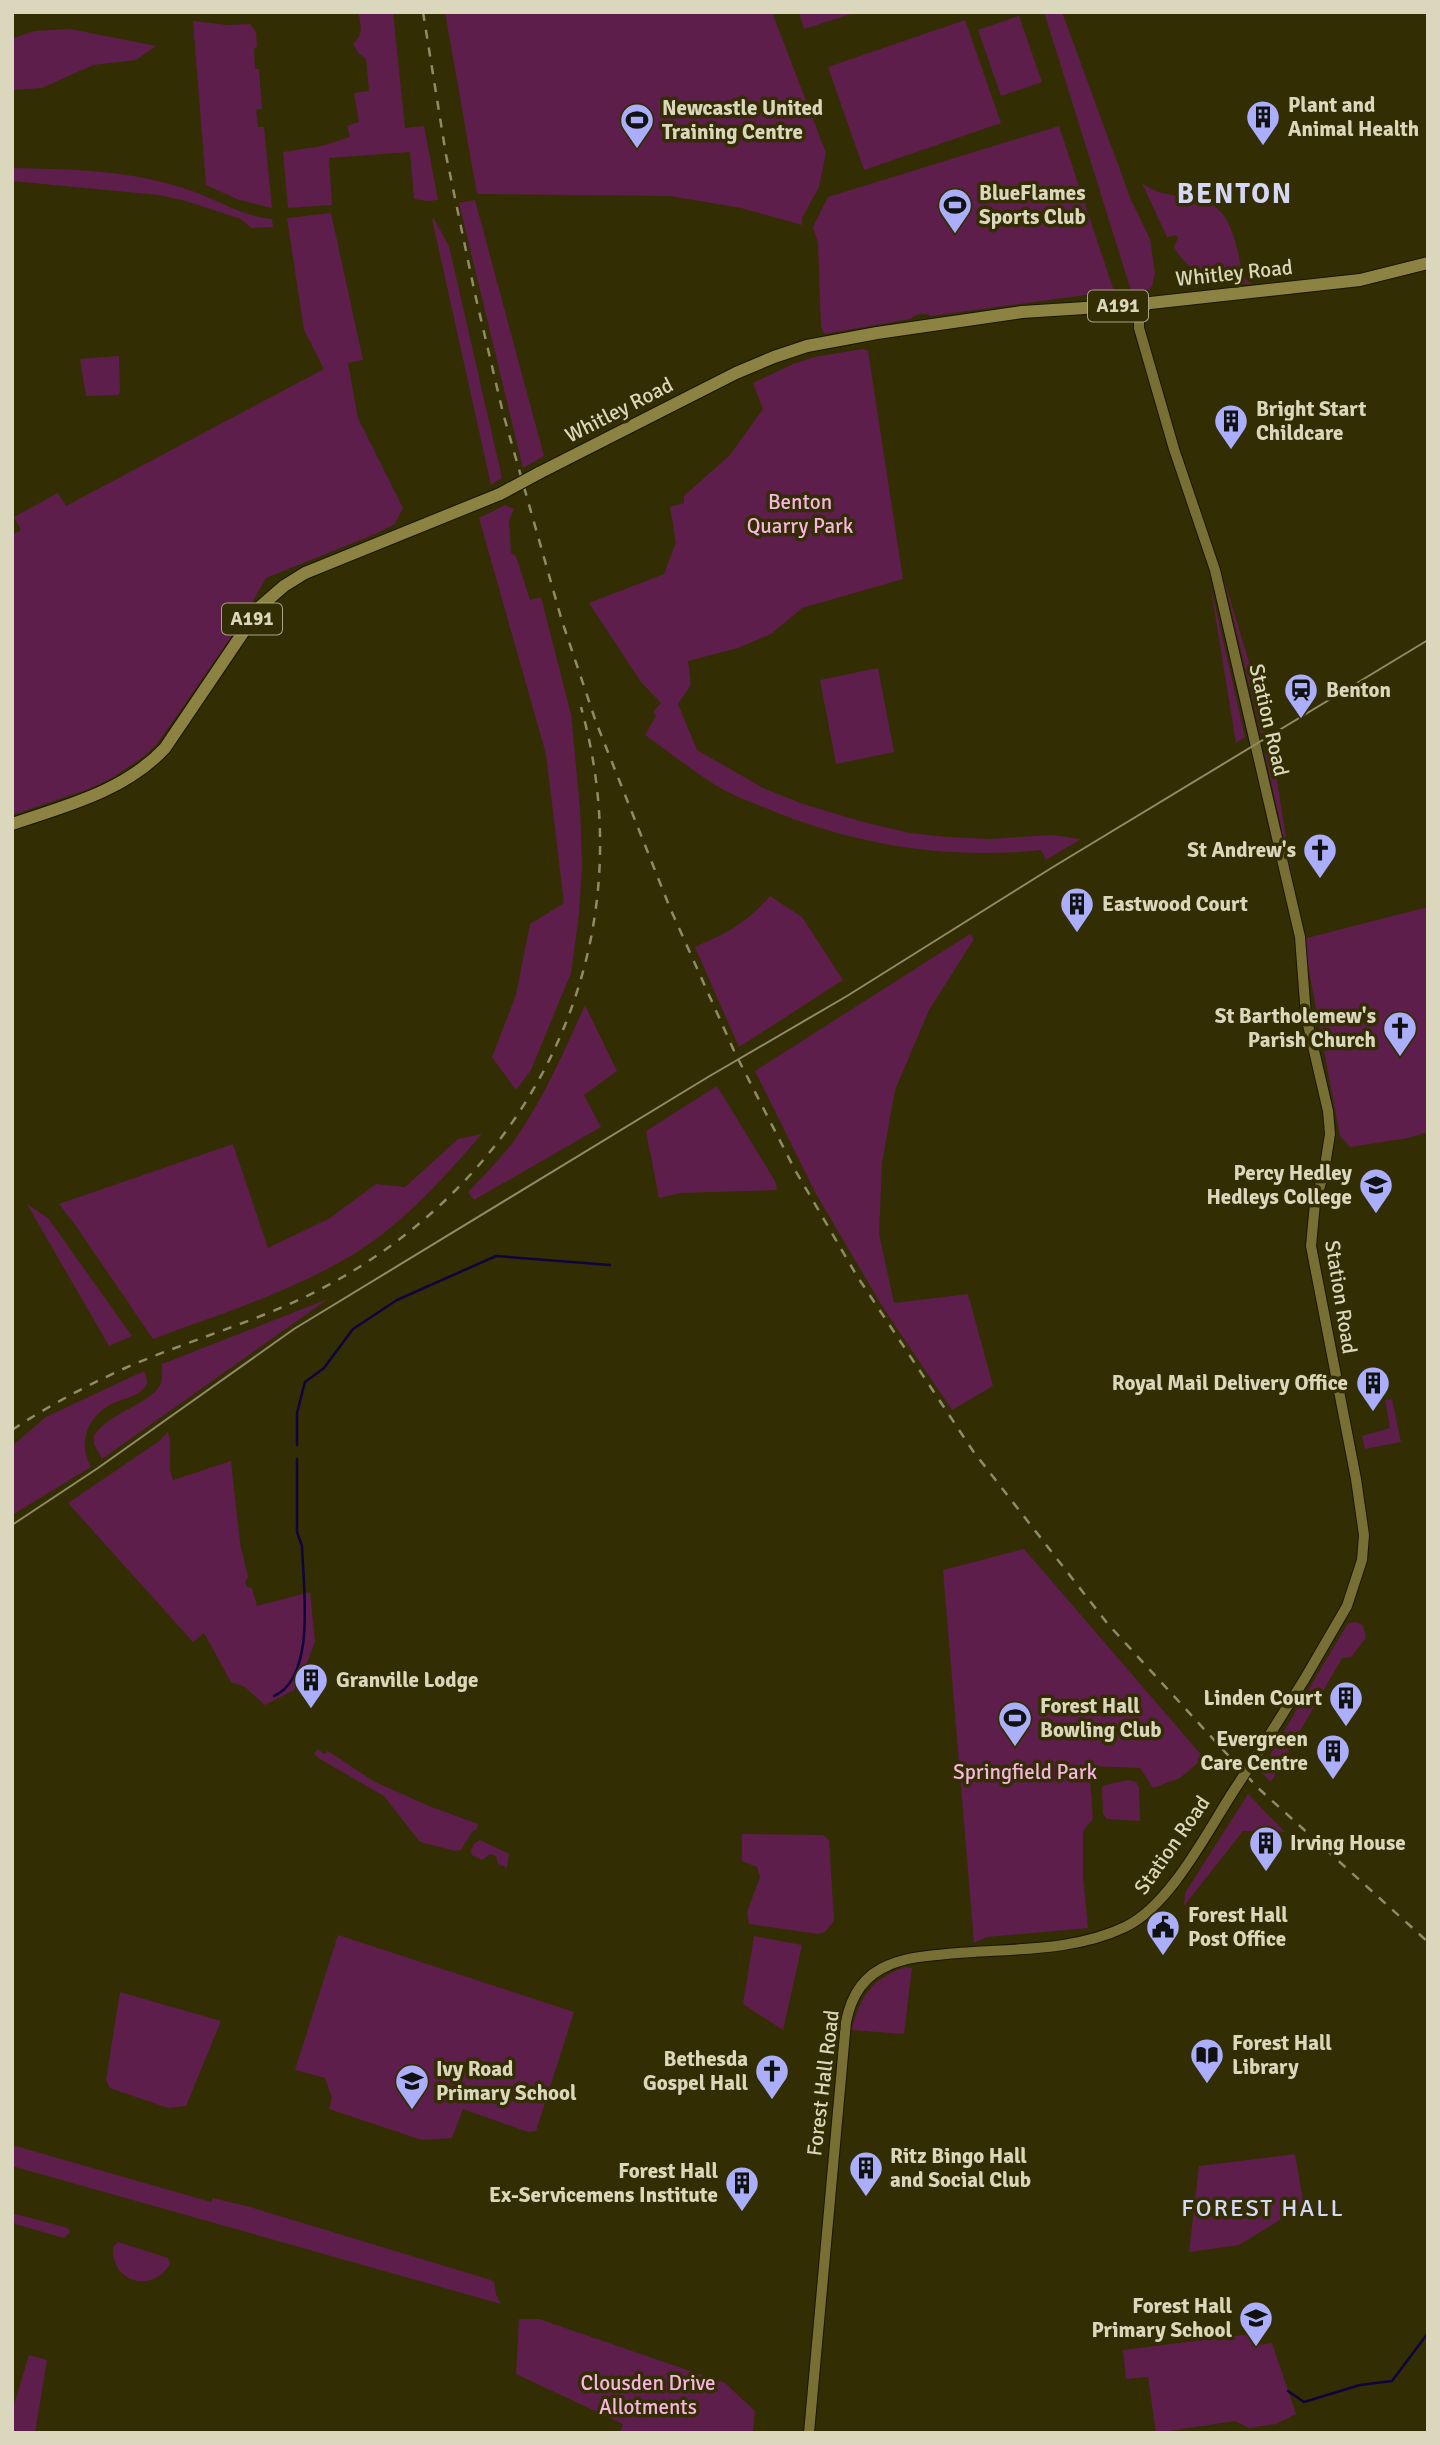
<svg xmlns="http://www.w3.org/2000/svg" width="1440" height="2445" font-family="Signika,sans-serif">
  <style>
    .green { fill: #5e1e4b }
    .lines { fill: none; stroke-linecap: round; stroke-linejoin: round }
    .stream { stroke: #10043e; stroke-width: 2.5 }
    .secondary-casing { stroke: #191500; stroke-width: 12 }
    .primary-casing { stroke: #191500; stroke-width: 14 }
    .secondary { stroke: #786f34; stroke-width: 10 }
    .primary { stroke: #8c8342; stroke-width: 12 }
    .tram { stroke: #8f8b69; stroke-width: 2 }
    .rail { stroke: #8f8b69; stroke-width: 2.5; stroke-dasharray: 9 9; stroke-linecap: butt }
    .secondary-bridge-casing { stroke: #191500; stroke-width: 12; stroke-linecap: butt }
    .primary-bridge-casing { stroke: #191500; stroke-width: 14; stroke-linecap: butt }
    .secondary-bridge { stroke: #786f34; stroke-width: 10 }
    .primary-bridge { stroke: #8c8342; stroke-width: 12 }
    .labels { text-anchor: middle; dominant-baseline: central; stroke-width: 7; stroke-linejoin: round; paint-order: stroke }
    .shield { fill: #332d03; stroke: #a8a484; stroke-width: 2 }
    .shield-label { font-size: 19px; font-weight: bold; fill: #dad7bc }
    .poi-label { font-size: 21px; font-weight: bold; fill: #dad7bc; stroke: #332d03; text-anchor: start }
    .street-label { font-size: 21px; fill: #dad7bc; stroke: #332d03 }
    .park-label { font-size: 21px; fill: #f7b5df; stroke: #332d03 }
    .quarter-label { font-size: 24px; letter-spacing: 2px; fill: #d5d8f5; stroke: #332d03 }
    .district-label { font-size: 28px; font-weight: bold; letter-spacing: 2px; fill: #d5d8f5; stroke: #332d03 }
  </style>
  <rect width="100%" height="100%" fill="#332d03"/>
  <g class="green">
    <path d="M359,12H393L405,128L424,126L438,200L427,201L414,199L410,152L329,158L332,205L288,208L283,152L322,146L350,137L347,126L359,122L354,93L369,91L366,58L359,54L353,44C366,31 359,28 359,12Z"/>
    <polygon points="445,12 772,12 826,153 819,187 802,218 802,225 741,208 670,196 477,194"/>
    <polygon points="799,12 857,12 804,29"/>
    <polygon points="1044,12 1062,12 1131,200 1150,239 1155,273 1152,286 1142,296 1133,297"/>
    <polygon points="1019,16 1042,82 1001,96 978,30"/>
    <polygon points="965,20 1001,123 864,170 828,67"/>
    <polygon points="193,21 227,25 250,24 256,32 257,47 254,48 255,69 259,69 262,109 256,110 258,127 264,127 272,208 239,200 206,185"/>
    <polygon points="70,29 156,46 136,60 93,65 42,88 12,90 12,39 34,31"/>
    <path d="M1059,126L1114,291L931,316C924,312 916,314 910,319L824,334L821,327L818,243L813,227L828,197Z"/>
    <path d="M12,168C69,169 125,170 180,187C212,196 239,216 272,219L273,227L251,228L241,219L186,201L159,195L12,181Z"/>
    <path d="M1142,183C1156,194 1171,195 1188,197C1232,201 1234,239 1243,274L1247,280L1253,284C1218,284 1193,279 1174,247L1178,238L1176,235L1167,237Z"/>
    <polygon points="475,200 544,456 523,468 459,203"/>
    <polygon points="331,213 363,360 348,363 358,418 403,508 395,524 375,534 266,578 240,624 180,711 156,745 143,757 112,778 89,789 12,815 12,535 21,530 14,517 58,493 66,506 324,369 304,330 287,218"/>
    <polygon points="432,219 434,219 449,246 502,478 491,485"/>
    <path d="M863,349L868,351L903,579L802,608L771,634L738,648L688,661L691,685L678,704L697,750L765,789L803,804L863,822L910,833L947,837L989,839L1052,835L1081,839L1046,860L1041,850C947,860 855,845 768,809C754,803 738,798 724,790C697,775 671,753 645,735L656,716L653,712L661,703L641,682L589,603L664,574L676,542L670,507L684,503V496L730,455L763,409L753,383L793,364L814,357Z"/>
    <polygon points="119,356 120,392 118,395 86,396 80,359"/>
    <polygon points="505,505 514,509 509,521 511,553 516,556 530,600 541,597 571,714 580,808 582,865 579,914 571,973 531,1070 516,1090 492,1057 516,995 530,924 564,903 546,754 479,518"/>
    <polygon points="1223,576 1269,728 1261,734"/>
    <polygon points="1210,583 1245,737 1236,743"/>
    <polygon points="878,668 894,752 836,764 820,680"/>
    <polygon points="1272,749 1293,882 1265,754"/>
    <path d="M770,896L802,917L843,980L739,1047L695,947C730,931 744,925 770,896Z"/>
    <polygon points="1428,907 1428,1132 1408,1138 1350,1147 1340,1136 1303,939"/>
    <polygon points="970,934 974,939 929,1010 895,1090 882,1163 879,1234 894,1303 968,1294 993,1386 952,1410 882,1306 815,1192 755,1071"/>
    <path d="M585,1005L617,1071L584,1095L601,1127L474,1200L468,1192C485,1174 504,1156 518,1135C546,1094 565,1049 585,1005Z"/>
    <polygon points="717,1086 775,1181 777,1190 680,1193 659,1198 646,1131"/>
    <path d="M482,1134C441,1181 396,1232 340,1262C281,1295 216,1316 153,1339L76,1226L59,1204L233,1144L268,1248L330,1218L376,1184L405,1187L458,1139Z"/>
    <polygon points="27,1204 48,1218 132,1336 109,1346"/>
    <path d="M328,1299L109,1454L102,1459L94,1444V1435C110,1413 152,1402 160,1385C163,1379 162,1371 162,1364Z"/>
    <path d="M144,1371C146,1377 149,1382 145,1387C138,1397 120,1399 110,1405C86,1418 78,1444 91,1467L12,1515V1446L46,1417Z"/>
    <polygon points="1392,1399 1401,1442 1365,1449 1362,1436 1390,1428 1385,1400"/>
    <path d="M168,1432C174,1449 166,1463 173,1480L231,1461L240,1543L248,1577L245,1582L247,1587L252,1588L257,1606L310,1592L315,1641L302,1677L294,1690L265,1705L245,1687L231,1682L204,1633L193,1642L68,1503L158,1442Z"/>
    <polygon points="1024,1549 1204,1758 1180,1778 1153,1788 1140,1768 1089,1766 1093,1819 1083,1831 1083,1877 1088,1928 987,1937 974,1943 943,1570"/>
    <polygon points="1356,1622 1363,1625 1366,1638 1351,1657 1342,1658 1271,1782 1260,1772 1348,1623"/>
    <polygon points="318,1749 324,1754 328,1751 373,1781 429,1806 478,1824 477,1829 472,1832 461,1850 456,1851 420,1842 384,1796 320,1759 314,1754"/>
    <polygon points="1128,1780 1136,1782 1139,1787 1140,1821 1107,1819 1103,1814 1102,1788 1105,1785"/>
    <polygon points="1248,1794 1285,1832 1243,1831 1184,1906 1185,1893"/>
    <polygon points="742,1834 823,1835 829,1840 834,1921 825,1932 818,1934 749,1924 747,1912 760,1877 757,1867 742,1861"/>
    <polygon points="480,1840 509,1854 507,1868 498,1864 496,1856 490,1854 482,1860 472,1855 471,1850 474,1844"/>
    <polygon points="338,1935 574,2012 536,2131 528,2132 463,2109 452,2138 422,2140 329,2109 332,2098 325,2078 295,2070"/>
    <polygon points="754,1936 802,1945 783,2030 743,2004"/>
    <path d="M905,1967L912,1968L904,2034L851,2030C862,1995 869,1981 905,1967Z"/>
    <polygon points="120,1992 221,2021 186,2106 168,2108 110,2088 106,2080"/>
    <polygon points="12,2145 211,2202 213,2198 250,2207 494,2281 496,2294 501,2304 12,2166"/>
    <polygon points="1295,2154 1304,2205 1239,2245 1189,2252 1199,2166"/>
    <polygon points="16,2214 68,2228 70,2232 64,2238 15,2224 12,2216"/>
    <path d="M118,2242L168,2258L170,2264C152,2294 111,2283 113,2247Z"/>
    <polygon points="519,2319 539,2319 725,2383 755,2411 753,2433 620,2433 623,2424 516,2374"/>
    <polygon points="1251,2334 1252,2346 1272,2343 1296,2414 1276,2424 1249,2428 1235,2421 1156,2433 1148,2377 1126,2379 1123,2350"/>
    <polygon points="29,2355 47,2360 35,2433 12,2433 12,2411"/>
  </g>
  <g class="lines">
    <g class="stream">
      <polyline points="297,1445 297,1413 305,1382 324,1368 353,1329 397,1300 496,1256 610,1265"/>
      <path d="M274,1696C317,1677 303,1585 302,1546L297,1532V1459"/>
      <polyline points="1288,2391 1304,2402 1360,2385 1392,2381 1428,2333"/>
    </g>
    <g class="secondary-casing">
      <g id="secondary">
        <polyline points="1148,303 1139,318 1139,328 1174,449 1215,570 1300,937 1306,1016 1328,1111 1330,1134 1324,1172 1315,1203 1311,1246 1356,1479 1364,1535 1362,1560 1347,1606 1304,1680 1255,1758"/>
        <path d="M809,2433L846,2022C851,1996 864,1975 889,1965C907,1957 927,1956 947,1954C1005,1948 1071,1953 1125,1927C1169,1906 1205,1836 1231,1795"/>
      </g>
    </g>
    <g class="primary-casing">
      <g id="primary">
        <polyline points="539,473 736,373 774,357 807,346 877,333 1022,312 1132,305 1360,280 1428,263"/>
        <path d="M12,824C66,806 125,791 165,748L261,606L284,586L305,573L500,494"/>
      </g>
    </g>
    <use href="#secondary" class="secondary"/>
    <use href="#primary" class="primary"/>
    <polyline class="tram" points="12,1525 98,1468 294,1329 708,1077 847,996 1053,867 1428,640"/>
    <g class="rail">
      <polyline points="423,12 446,155 475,294 503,413 562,621 596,722 670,908 735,1053 795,1170 857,1276 973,1451 1107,1623 1258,1788 1428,1942"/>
      <path d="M12,1430C48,1406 84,1387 123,1369C186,1341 253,1323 315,1292C534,1181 648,946 581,707"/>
    </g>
    <g class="secondary-bridge-casing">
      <polyline id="secondary-bridge" points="1231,1795 1255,1758"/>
    </g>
    <g class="primary-bridge-casing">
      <polyline id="primary-bridge" points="500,494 539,473"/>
    </g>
    <use href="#secondary-bridge" class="secondary-bridge"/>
    <use href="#primary-bridge" class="primary-bridge"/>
  </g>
  <defs>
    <g id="building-pin" transform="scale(1.75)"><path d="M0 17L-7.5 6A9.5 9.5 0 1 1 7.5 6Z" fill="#abaffb" stroke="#332d03"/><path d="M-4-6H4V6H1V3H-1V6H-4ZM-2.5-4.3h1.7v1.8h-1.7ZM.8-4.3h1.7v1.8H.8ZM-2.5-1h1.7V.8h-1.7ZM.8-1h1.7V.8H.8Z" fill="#111"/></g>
    <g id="stadium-pin" transform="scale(1.75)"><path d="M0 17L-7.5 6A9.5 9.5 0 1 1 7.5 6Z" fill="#abaffb" stroke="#332d03"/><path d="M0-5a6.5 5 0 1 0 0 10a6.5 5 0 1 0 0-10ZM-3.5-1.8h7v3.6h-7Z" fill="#111"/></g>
    <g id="station-pin" transform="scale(1.75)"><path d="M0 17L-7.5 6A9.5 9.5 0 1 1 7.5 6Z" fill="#abaffb" stroke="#332d03"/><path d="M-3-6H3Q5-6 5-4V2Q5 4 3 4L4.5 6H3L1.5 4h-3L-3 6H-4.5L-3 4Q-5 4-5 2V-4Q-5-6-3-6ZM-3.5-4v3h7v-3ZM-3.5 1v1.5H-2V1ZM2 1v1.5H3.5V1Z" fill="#111"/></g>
    <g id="church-pin" transform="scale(1.75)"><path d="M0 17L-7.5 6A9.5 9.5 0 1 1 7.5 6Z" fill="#abaffb" stroke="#332d03"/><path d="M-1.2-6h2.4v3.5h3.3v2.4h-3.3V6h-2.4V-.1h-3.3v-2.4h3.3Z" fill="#111"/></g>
    <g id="university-pin" transform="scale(1.75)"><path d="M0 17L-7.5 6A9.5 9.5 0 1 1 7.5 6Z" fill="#abaffb" stroke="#332d03"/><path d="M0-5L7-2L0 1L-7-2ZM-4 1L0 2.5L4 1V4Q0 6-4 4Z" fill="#111"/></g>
    <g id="civic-pin" transform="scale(1.75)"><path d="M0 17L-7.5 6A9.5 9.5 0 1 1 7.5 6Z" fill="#abaffb" stroke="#332d03"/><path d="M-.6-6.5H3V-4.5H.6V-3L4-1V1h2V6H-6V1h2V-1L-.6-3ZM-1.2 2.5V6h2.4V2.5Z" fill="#111"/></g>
    <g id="library-pin" transform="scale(1.75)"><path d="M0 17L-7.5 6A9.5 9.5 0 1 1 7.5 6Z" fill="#abaffb" stroke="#332d03"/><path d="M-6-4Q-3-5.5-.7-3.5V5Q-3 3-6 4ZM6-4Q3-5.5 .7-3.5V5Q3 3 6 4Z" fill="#111"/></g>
    <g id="school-pin" transform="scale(1.75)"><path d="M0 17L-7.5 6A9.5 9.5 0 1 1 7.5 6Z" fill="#abaffb" stroke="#332d03"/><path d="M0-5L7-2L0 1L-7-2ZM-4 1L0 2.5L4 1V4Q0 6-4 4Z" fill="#111"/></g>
  </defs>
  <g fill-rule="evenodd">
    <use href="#building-pin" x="1263" y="117"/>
    <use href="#stadium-pin" x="637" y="120"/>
    <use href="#stadium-pin" x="955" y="205"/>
    <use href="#building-pin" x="1231" y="421"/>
    <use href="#station-pin" x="1301" y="690"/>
    <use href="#church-pin" x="1320" y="850"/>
    <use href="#building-pin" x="1077" y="904"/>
    <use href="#church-pin" x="1400" y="1028"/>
    <use href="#university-pin" x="1376" y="1185"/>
    <use href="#building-pin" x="1373" y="1383"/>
    <use href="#building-pin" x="311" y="1680"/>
    <use href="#building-pin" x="1346" y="1698"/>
    <use href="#stadium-pin" x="1015" y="1718"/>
    <use href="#building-pin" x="1333" y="1751"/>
    <use href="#building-pin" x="1266" y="1843"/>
    <use href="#civic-pin" x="1163" y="1927"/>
    <use href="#library-pin" x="1207" y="2055"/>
    <use href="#church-pin" x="772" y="2071"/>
    <use href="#school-pin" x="412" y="2081"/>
    <use href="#building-pin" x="866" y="2168"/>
    <use href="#building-pin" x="742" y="2183"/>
    <use href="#school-pin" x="1256" y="2318"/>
  </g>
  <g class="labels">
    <g class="shield">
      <rect x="1088" y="290.5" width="60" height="31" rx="5"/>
      <rect x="222" y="603.5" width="60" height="31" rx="5"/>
    </g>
    <g class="shield-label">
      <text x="1118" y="306">A191</text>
      <text x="252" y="619">A191</text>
    </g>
    <g class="poi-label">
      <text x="1288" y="105">Plant and<tspan x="1288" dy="24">Animal Health</tspan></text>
      <text x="662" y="108">Newcastle United<tspan x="662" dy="24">Training Centre</tspan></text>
      <text x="979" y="193">BlueFlames<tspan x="979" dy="24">Sports Club</tspan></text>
      <text x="1256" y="409">Bright Start<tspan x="1256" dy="24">Childcare</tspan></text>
      <text x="1326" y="690">Benton</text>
      <text x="1296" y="850" text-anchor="end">St Andrew's</text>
      <text x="1102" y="904">Eastwood Court</text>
      <text x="1376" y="1016" text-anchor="end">St Bartholemew's<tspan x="1376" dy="24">Parish Church</tspan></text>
      <text x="1352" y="1173" text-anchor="end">Percy Hedley<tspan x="1352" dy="24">Hedleys College</tspan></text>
      <text x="1348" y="1383" text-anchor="end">Royal Mail Delivery Office</text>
      <text x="336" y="1680">Granville Lodge</text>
      <text x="1322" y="1698" text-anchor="end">Linden Court</text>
      <text x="1040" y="1706">Forest Hall<tspan x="1040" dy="24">Bowling Club</tspan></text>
      <text x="1308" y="1739" text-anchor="end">Evergreen<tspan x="1308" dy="24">Care Centre</tspan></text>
      <text x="1290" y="1843">Irving House</text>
      <text x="1188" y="1915">Forest Hall<tspan x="1188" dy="24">Post Office</tspan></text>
      <text x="1232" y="2043">Forest Hall<tspan x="1232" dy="24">Library</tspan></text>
      <text x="748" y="2059" text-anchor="end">Bethesda<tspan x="748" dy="24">Gospel Hall</tspan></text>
      <text x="436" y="2069">Ivy Road<tspan x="436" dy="24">Primary School</tspan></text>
      <text x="890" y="2156">Ritz Bingo Hall<tspan x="890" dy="24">and Social Club</tspan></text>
      <text x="718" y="2171" text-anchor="end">Forest Hall<tspan x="718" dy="24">Ex-Servicemens Institute</tspan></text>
      <text x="1232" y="2306" text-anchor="end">Forest Hall<tspan x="1232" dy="24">Primary School</tspan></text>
    </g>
    <g class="street-label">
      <text transform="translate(1234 273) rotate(-6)">Whitley Road</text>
      <text transform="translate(619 410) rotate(-27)">Whitley Road</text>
      <text transform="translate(1269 720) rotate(77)">Station Road</text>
      <text transform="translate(1341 1297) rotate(81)">Station Road</text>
      <text transform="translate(1172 1845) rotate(-55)">Station Road</text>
      <text transform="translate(823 2083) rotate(-83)">Forest Hall Road</text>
    </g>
    <g class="park-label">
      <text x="800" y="502">Benton<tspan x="800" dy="24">Quarry Park</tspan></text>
      <text x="1025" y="1772">Springfield Park</text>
      <text x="648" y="2383">Clousden Drive<tspan x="648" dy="24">Allotments</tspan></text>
    </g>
    <g class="quarter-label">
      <text x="1263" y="2208">FOREST HALL</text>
    </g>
    <g class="district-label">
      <text x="1235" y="194">BENTON</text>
    </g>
  </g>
  <rect width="1440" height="2445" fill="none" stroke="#dad7bc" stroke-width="28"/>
</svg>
